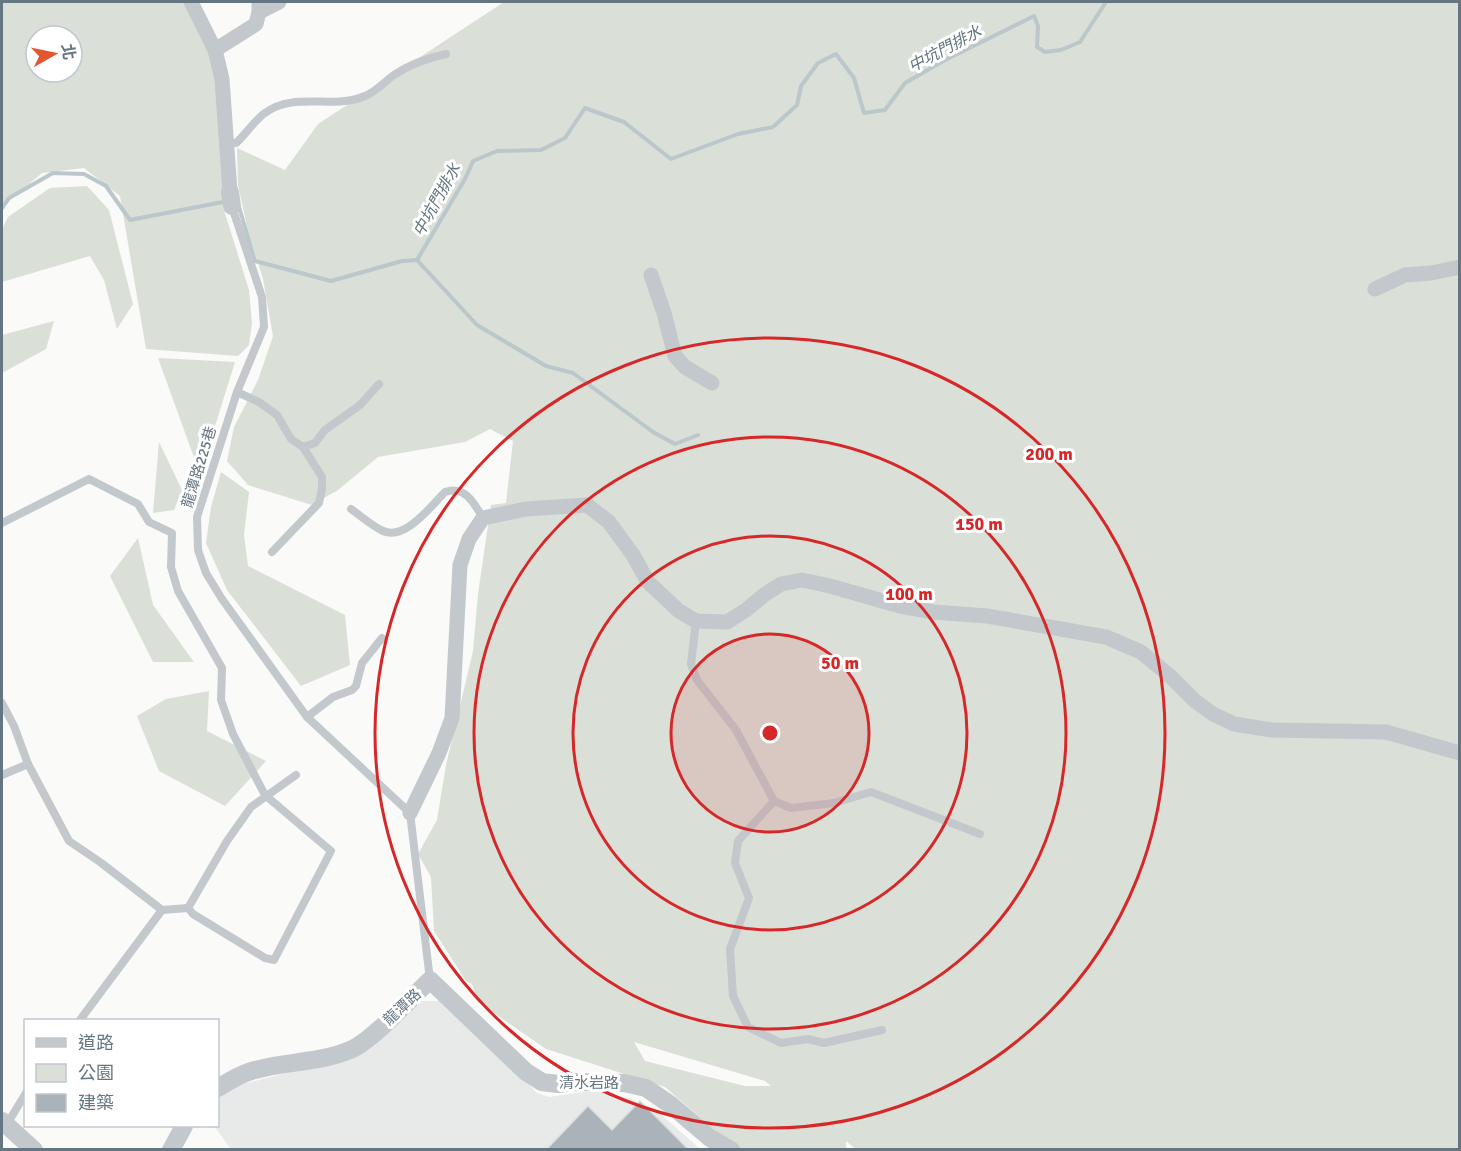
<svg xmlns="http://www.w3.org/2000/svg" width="1461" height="1151" font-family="Signika,'Noto Sans TC',sans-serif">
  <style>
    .built { fill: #e8e9e9 }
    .green { fill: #dadfd7; fill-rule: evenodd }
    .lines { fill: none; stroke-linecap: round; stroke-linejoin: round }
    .stream { stroke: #bbc7cb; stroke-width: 4 }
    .building { fill: #aab3b9; stroke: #dcdcda; stroke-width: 1.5 }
    .service { stroke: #c3c8cc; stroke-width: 8 }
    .minor { stroke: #c3c8cc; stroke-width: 15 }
    .tertiary { stroke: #c3c8cc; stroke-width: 18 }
    .ring { fill: none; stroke: #d62828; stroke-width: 3 }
    .labels { text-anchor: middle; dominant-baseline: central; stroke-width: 6; stroke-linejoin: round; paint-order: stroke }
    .street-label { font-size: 15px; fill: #657683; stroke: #fff }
    .water-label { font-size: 16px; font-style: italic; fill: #60757c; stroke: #fff }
    .centre { fill: #d62828; stroke: #fff; stroke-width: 3 }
    .ring-label { font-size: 18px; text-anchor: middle; font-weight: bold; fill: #d62828; stroke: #fff; stroke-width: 6; stroke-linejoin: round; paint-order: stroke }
  </style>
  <rect width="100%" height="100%" fill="#fafaf8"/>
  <polygon class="built" points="422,1001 443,1001 464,1016 537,1093 549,1097 583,1092 599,1092 629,1098 656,1110 700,1149 231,1149 214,1126 218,1126 218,1094 224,1089 353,1056"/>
  <g class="green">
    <path d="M2,2H192L221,70L223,207L249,290L252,323L249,345L238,356L146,349L120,196L84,168L42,173L2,207ZM36,36H72V72H36Z"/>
    <path d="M504,2H1459V1149L857,1150L846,1141V1149H736L665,1087L546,1049L478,1002L472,984L466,981L434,931L431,877L418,854L437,820L446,765L473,651L478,594L491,505L506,503L513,441L490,429L465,442L378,457L338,490L312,505L248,485L227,461L234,427L258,380L273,336L263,279L248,231L238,185L237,148L285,170L318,124ZM634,1042L765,1081L771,1086H745L645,1061Z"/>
    <polygon points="87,186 109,210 133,304 117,329 104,280 90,256 2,282 2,229 8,217 50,188"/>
    <polygon points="54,321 46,349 2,373 2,335"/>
    <polygon points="158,358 235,362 200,474"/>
    <polygon points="159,442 182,490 174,510 153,513"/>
    <polygon points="221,472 249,492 244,535 248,566 345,615 350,665 301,686 227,590 206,543 211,507"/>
    <polygon points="138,538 153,605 194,662 153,662 110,576"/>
    <polygon points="209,691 207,731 266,761 225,806 159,771 137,716 166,699"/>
  </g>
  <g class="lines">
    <g class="stream">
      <polyline points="239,207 255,261 331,281 402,261 417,260 465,179 473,161 497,151 541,150 565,138 585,108 624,122 671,159 738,134 773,127 797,105 801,86 818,63 836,54 854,78 864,113 885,110 905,83 945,60 1034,16 1038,26 1037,47 1045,52 1061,50 1080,42 1106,2"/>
      <polyline points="2,208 9,198 53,173 84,174 106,186 130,220 228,201"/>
      <polyline points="417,260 477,325 546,366 573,373 653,432 675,444 698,435"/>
    </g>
  </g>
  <polygon class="building" points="640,1101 689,1150 546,1150 588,1106 612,1130"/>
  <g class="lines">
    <g class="service">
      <path d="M226,144L236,143C245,135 256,119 265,113C294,91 333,110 365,96C377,91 384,82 394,75C410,64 428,58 446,54"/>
      <polyline points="232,207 262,297 264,327 237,392 197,517 198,550 206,573 222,599 307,717 410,813 430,980"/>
      <polyline points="237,392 259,402 277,415 291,439 303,447 315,443 325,430 360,405 379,384"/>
      <path d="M351,509C361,516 372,526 383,531C405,541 431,506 445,492C465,485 474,503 483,518"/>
      <polyline points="2,523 89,479 138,504 149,522 172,533 171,567 178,591 222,668 221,700 233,734 265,795 331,851 274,960 265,958 193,914 188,908"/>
      <polyline points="272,552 319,503 322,489 322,477 303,447"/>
      <polyline points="696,621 691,664 697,680 736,730 774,801 791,808 834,803 871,792 980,834"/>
      <polyline points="2,703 14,726 28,764 69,841 100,862 162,910 188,908"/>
      <polyline points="307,717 333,697 352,690 356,686 362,663 382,638"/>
      <polyline points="2,775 28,764"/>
      <polyline points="774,801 738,841 735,863 749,898 730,949 733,996 748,1027 781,1043 808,1039 824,1043 882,1030"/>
      <polyline points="188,908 227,841 251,807 296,775"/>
      <polyline points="80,1020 162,910"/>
      <polyline points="7,1124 26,1093"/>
    </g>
    <g class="minor">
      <polyline points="191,2 215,50 222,79 230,192"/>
      <polyline points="259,12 279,2"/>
      <polyline points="215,50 256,24 259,12 259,2"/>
      <polyline points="651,275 664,313 675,356 685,367 712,383"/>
      <polyline points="1375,289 1405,275 1431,273 1460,267"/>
      <polyline points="410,813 439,753 452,718 460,565 469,539 483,518 526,509 587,505 609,522 633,555 648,582 679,611 696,621 727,622 746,610 764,595 781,584 802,580 830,586 900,606 933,612 987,616 1106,637 1141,652 1170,676 1195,701 1213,714 1234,724 1272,730 1386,732 1460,753"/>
    </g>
    <g class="tertiary">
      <polyline points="230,192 232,206"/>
      <path d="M218,1088C229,1081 242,1073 255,1070C287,1061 319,1063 350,1050C371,1042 412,997 430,980L526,1072L542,1082L558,1084L574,1082L624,1083L646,1088L671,1105L710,1138L731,1150"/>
      <polyline points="2,1121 34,1150"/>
      <polyline points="171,1150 184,1126"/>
    </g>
  </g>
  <circle cx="770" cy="733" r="99" fill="#d62828" fill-opacity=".12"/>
  <g class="ring">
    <circle cx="770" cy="733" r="99"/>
    <circle cx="770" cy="733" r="197"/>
    <circle cx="770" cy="733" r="296"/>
    <circle cx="770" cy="733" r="395"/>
  </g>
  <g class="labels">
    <g class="street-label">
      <text transform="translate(199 467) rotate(-73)">龍潭路225巷</text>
      <text transform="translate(402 1007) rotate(-43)">龍潭路</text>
      <text x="589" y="1083">清水岩路</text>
    </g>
    <g class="water-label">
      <text transform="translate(945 49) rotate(-28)">中坑門排水</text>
      <text transform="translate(437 200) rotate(-61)">中坑門排水</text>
    </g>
  </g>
  <circle cx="770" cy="733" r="9" class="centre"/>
  <g class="ring-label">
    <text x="1049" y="460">200 m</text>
    <text x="979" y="530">150 m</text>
    <text x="909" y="600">100 m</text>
    <text x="840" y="669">50 m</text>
  </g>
  <rect width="1461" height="1151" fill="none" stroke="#657683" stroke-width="6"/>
  <rect x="24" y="1019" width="195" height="108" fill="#ffffff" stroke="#c1c8cd" stroke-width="1.5"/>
  <rect x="36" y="1038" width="30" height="9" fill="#c3c8cc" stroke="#c1c8cd" stroke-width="1.5"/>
  <text x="78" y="1049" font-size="18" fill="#657683">道路</text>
  <rect x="36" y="1064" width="30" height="18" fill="#dadfd7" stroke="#c1c8cd" stroke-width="1.5"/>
  <text x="78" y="1079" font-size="18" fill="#657683">公園</text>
  <rect x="36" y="1094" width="30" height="18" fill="#aab3b9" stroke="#c1c8cd" stroke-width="1.5"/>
  <text x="78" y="1109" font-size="18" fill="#657683">建築</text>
  <g transform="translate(54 54) rotate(81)"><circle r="28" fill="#ffffff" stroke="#c1c8cd" stroke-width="1.5"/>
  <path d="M0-4.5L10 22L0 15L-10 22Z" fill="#e4572e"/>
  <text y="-9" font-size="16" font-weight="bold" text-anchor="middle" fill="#657683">北</text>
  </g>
</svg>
